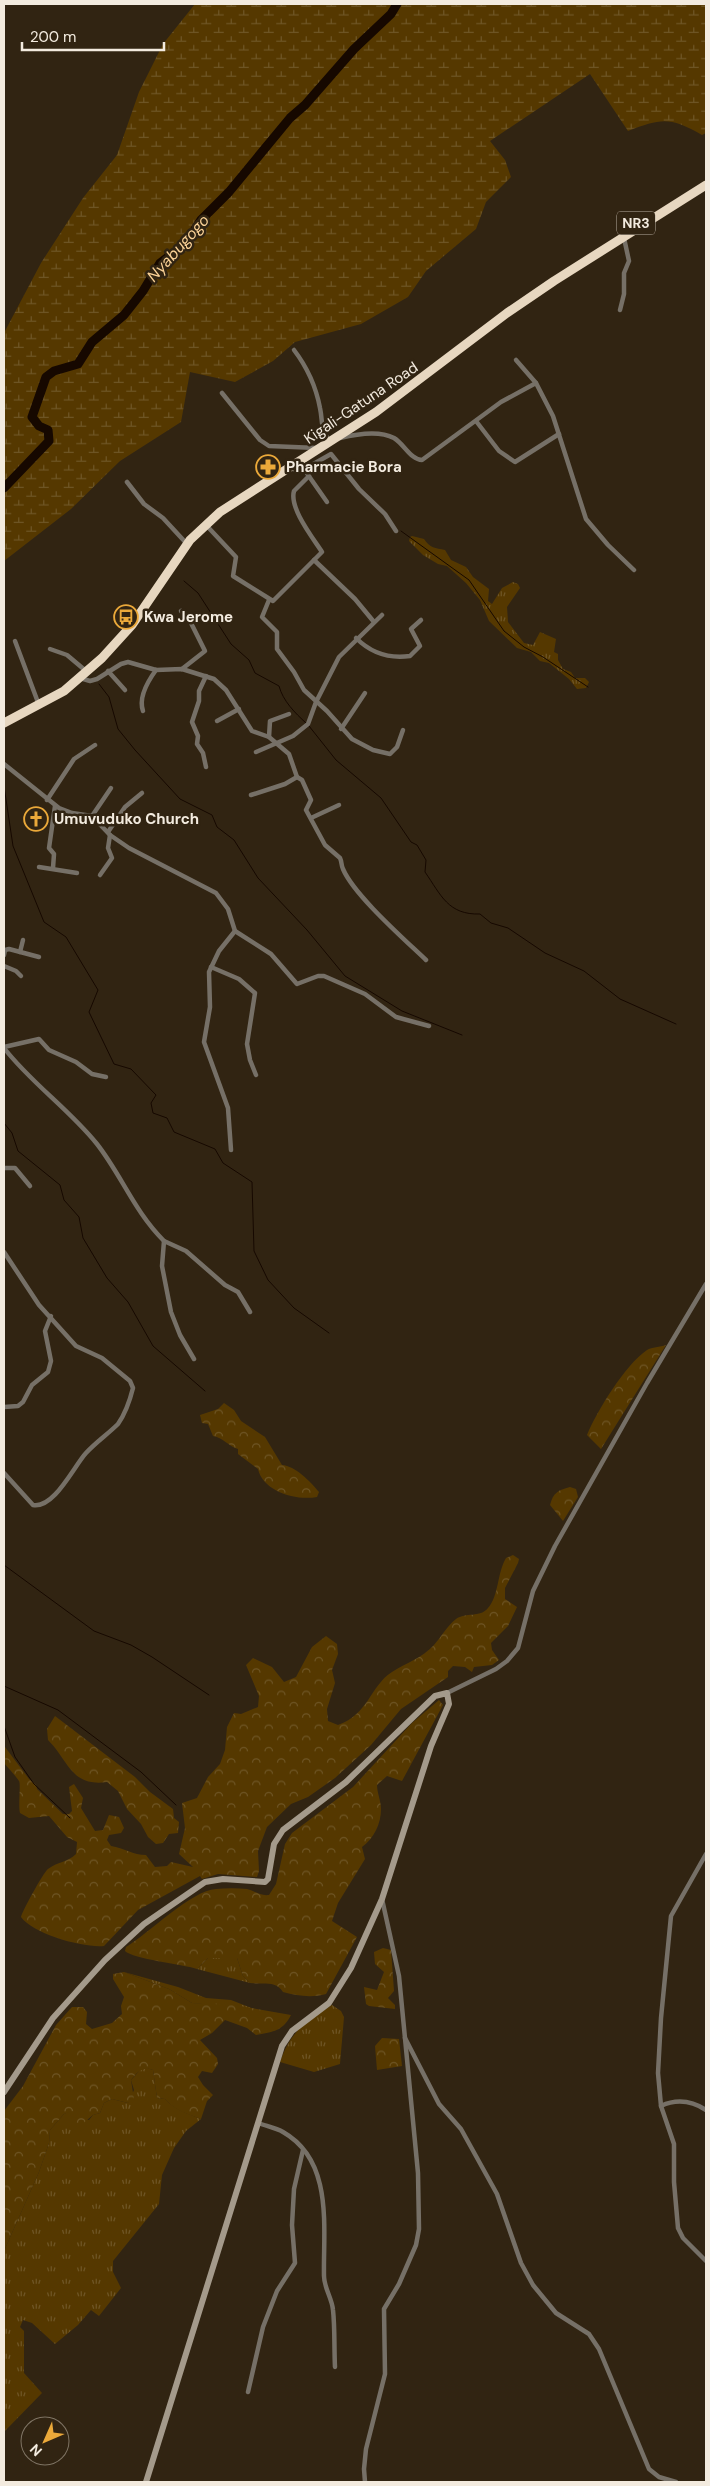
<svg xmlns="http://www.w3.org/2000/svg" width="710" height="2486" font-family="'DM Sans',sans-serif">
  <style>
    .grass { fill: url(#grass-tufts) }
    .forest { fill: url(#forest-crowns) }
    .wetland { fill: url(#wetland-marsh) }
    .lines { fill: none; stroke-linecap: round; stroke-linejoin: round }
    .stream { stroke: #160800; stroke-width: 1 }
    .river { stroke: #160800; stroke-width: 9 }
    .street { stroke: #767067; stroke-width: 4.5 }
    .secondary { stroke: #a49a8b; stroke-width: 6 }
    .highway { stroke: #e7d7c0; stroke-width: 9 }
    .labels { text-anchor: middle; dominant-baseline: central; stroke-width: 5; stroke-linejoin: round; paint-order: stroke }
    .shield { fill: #312412; stroke: #b9afa2; stroke-width: 1 }
    .shield-label { font-size: 14px; font-weight: bold; fill: #f3ebdf }
    .street-label { font-size: 15px; fill: #f3ebdf; stroke: #312412 }
    .poi-label { font-size: 15px; font-weight: bold; fill: #f3ebdf; stroke: #312412; text-anchor: start }
    .water-label { font-size: 16px; font-style: italic; fill: #fbd297; stroke: #312412 }
  </style>
  <defs>
    <pattern id="grass-tufts" width="24" height="20" patternUnits="userSpaceOnUse" patternTransform="scale(1.25)"><rect width="24" height="20" fill="#553800"/><path d="M3 7l-1-3M5 7V3M7 7l1-3M15 17l-1-3M17 17v-4M19 17l1-3" fill="none" stroke="#6e5525"/></pattern>
    <pattern id="forest-crowns" width="20" height="18" patternUnits="userSpaceOnUse" patternTransform="scale(1.25)"><rect width="20" height="18" fill="#553800"/><path d="M2 6a3 3 0 1 1 6 0M12 15a3 3 0 1 1 6 0" fill="none" stroke="#6e5525"/></pattern>
    <pattern id="wetland-marsh" width="20" height="14" patternUnits="userSpaceOnUse" patternTransform="scale(1.25)"><rect width="20" height="14" fill="#553800"/><path d="M1 5h8M5 5V1M11 12h8M15 12V8" fill="none" stroke="#6e5525"/></pattern>
  </defs>
  <rect width="100%" height="100%" fill="#312412"/>
  <g class="grass">
    <path d="M412,536L424,539C430,548 435,548 445,550L451,560L466,567L473,577L489,589L488,601L492,604L502,588L513,582L518,584L520,588L507,607L508,622L524,643L533,645L540,632L556,639L554,652L558,654V660L563,669L571,672L575,678H585L589,682L586,688L577,689L569,679L549,663L540,661L531,652L517,648L489,621L480,600L466,583L447,566L438,564L423,555L409,541L410,537Z"/>
    <polygon points="208,1958 237,1958 243,1976 250,1983 197,1969"/>
    <polygon points="124,1972 178,1987 206,1998 231,2000 254,2009 192,2003 169,1989"/>
    <path d="M332,2005L341,2011L344,2017L340,2064L314,2072L280,2062C291,2031 304,2023 332,2005Z"/>
    <path d="M147,2068L153,2070L157,2098L165,2099C176,2111 187,2113 201,2119L186,2131L174,2148L162,2175L159,2204L113,2261V2272L121,2288L99,2316L91,2310L78,2325L55,2344L32,2323L23,2320L20,2327L24,2331V2373L42,2393L4,2432V2251L39,2172L49,2143L50,2130L64,2114L73,2110V2115L89,2120L93,2115L100,2113L104,2103L112,2099L128,2103L134,2090L131,2080L141,2069Z"/>
  </g>
  <g class="forest">
    <path d="M666,1345L601,1449L587,1435C597,1411 625,1365 647,1350C652,1347 660,1347 666,1345Z"/>
    <path d="M224,1403L234,1410L241,1421L265,1437L282,1465C295,1466 310,1481 319,1492L317,1497C295,1501 263,1491 258,1469L238,1454V1449C228,1446 224,1438 213,1436L208,1424L202,1423L200,1415L218,1409Z"/>
    <path d="M570,1487L576,1489L578,1497L563,1521L550,1505C553,1493 558,1490 570,1487Z"/>
    <path d="M513,1555L519,1559L518,1563L505,1588V1599L517,1607L508,1626L491,1643L492,1650L499,1660L492,1665L474,1667L472,1672L465,1667L453,1666L448,1671V1677L401,1709L371,1745L335,1778L308,1797L291,1804L267,1827L258,1851L259,1871L257,1877L218,1874L202,1879L200,1876L138,1910L104,1946C83,1948 33,1934 21,1917C23,1910 43,1873 48,1869C57,1862 68,1862 76,1854L77,1842L67,1837L49,1816L29,1818L20,1813C18,1806 21,1783 19,1781C15,1775 9,1769 4,1763V1731L5,1747L29,1779L36,1785L37,1789L63,1814H69L72,1811L69,1787L74,1784L83,1798L81,1808L95,1831L103,1830L109,1815L119,1817L124,1828L121,1833L109,1835L107,1840L111,1846C124,1848 133,1855 146,1855L155,1867L167,1866L171,1862L193,1867L179,1854L185,1828L182,1803L197,1798L208,1777L220,1764L225,1750L227,1727L234,1713L241,1714L258,1707L259,1696L246,1665L253,1658L272,1667L284,1682L296,1677L312,1647L326,1636L337,1644L338,1654L332,1670L335,1683L327,1709L328,1721L338,1725C369,1714 370,1686 392,1672C406,1663 422,1658 434,1645C441,1637 448,1625 456,1619C466,1612 480,1618 488,1608C499,1596 497,1573 506,1558Z"/>
    <path d="M439,1700L443,1705L402,1781L387,1776L377,1785C377,1793 381,1801 381,1809C381,1824 374,1838 362,1847L365,1859L338,1903L332,1921L357,1937L326,1994C311,1998 298,1996 283,1992C275,1980 264,1985 250,1983L243,1976L237,1958H208L197,1969C182,1964 133,1959 125,1951L126,1947C148,1934 192,1890 216,1889C226,1888 237,1888 247,1889C255,1891 260,1896 269,1895L276,1884L285,1844L292,1833L353,1787L412,1723Z"/>
    <path d="M55,1716L135,1777L150,1792L173,1809L174,1818L179,1822L178,1833L169,1834L163,1843L156,1844L148,1837L141,1824L127,1809L118,1791L107,1782C71,1787 69,1761 48,1740L47,1729Z"/>
    <polygon points="383,1948 391,1950 394,1991 388,1998 395,2005 395,2009 369,2006 366,2004 364,1987 377,1990 384,1972 375,1964 374,1952"/>
    <path d="M124,1972L169,1989L192,2003L234,2005L291,2015C283,2031 273,2032 256,2035L247,2028L225,2020L212,2033L200,2040L217,2058L218,2064L212,2073L202,2071L198,2077L203,2085L213,2095L207,2101L201,2119C186,2113 177,2112 165,2099L157,2098L153,2070C143,2066 137,2072 131,2080L134,2099L128,2103L112,2099L104,2103L100,2113L93,2115L80,2126L72,2125L70,2122L73,2111L64,2114L50,2130L49,2143L39,2172L4,2251V2111L23,2086L56,2025L72,2007H83L87,2012L86,2024L92,2029L112,2023L122,2014L121,2006L124,1997L113,1979V1974Z"/>
    <polygon points="382,2038 399,2039 402,2066 377,2070 375,2046"/>
  </g>
  <path class="wetland" d="M195,4H706V133L702,135C670,117 662,118 628,131L590,74L490,141L505,160L511,177L486,202L476,229L426,271L408,297L361,324L295,342L273,361L235,382L190,372L181,422L120,461L71,509L4,561V333L41,263L83,198L117,155L139,92L163,44Z"/>
  <g class="lines">
    <g class="stream">
      <polyline points="401,531 469,580 504,631 524,647 543,657 588,687"/>
      <path d="M184,581L198,593L231,644L249,660L255,673L279,686C283,701 295,713 306,723"/>
      <polyline points="99,684 109,697 118,729 135,750 180,799 212,815 217,827 234,840 258,878 307,930 345,976 402,1011 462,1035"/>
      <path d="M309,726L336,760L381,798L411,842L417,845L426,860L425,872C441,895 448,915 480,914L491,923L508,928L545,953L584,971L620,999L676,1024"/>
      <polyline points="4,786 13,846 44,922 66,937 98,990 89,1012 114,1064 131,1069 156,1095 151,1103 153,1113 167,1118 174,1132 215,1149 223,1163 252,1182 254,1251 268,1280 294,1308 329,1333"/>
      <polyline points="4,1123 12,1133 18,1151 60,1185 64,1200 79,1217 83,1238 107,1278 128,1302 153,1346 205,1391"/>
      <polyline points="4,1565 94,1631 131,1645 152,1657 209,1695"/>
      <polyline points="4,1699 4,1686 58,1710 141,1772 176,1805"/>
      <polyline points="4,1726 15,1757 34,1784 70,1818"/>
    </g>
    <polyline class="river" points="4,488 49,441 48,430 39,426 32,417 46,377 54,371 78,364 92,342 124,315 143,291 160,263 176,251 192,234 201,220 229,192 290,118 305,105 354,49 391,14 397,4"/>
    <g class="street">
      <polyline points="620,310 624,294 624,273 629,261 624,238"/>
      <path d="M294,350C307,367 316,387 320,408C323,422 320,430 330,441"/>
      <polyline points="516,360 536,383"/>
      <polyline points="222,393 260,440 269,446 317,448"/>
      <polyline points="476,421 499,451 515,462 559,434"/>
      <path d="M340,438C356,434 379,430 394,438C404,444 411,460 422,460L501,402L536,383L553,416L586,519L608,545L634,570"/>
      <polyline points="289,468 306,472 327,502"/>
      <polyline points="301,471 331,454 359,489 385,514 396,531"/>
      <polyline points="127,482 144,504 163,518 187,544"/>
      <path d="M206,525L236,557L233,576L273,601L322,552C313,538 289,508 294,491L309,476"/>
      <polyline points="314,560 355,599 374,622"/>
      <polyline points="269,600 262,617 277,632 277,649 294,672 304,690 327,711 352,739 373,750 390,754 397,747 403,730"/>
      <polyline points="181,611 191,623 205,651 182,669"/>
      <path d="M356,638C371,653 389,659 410,656L420,646L411,629L421,620"/>
      <polyline points="15,641 39,705"/>
      <polyline points="50,649 67,655 86,671"/>
      <polyline points="108,671 125,690"/>
      <polyline points="206,676 199,691 199,701 192,722 198,736 197,744 203,753 206,767"/>
      <path d="M80,678L90,681L97,679L121,664L128,662L156,670L182,669L214,679L226,690L252,731L269,737L289,754L297,777L302,780L311,800L306,810L325,845L340,858C342,862 341,865 343,869C354,895 404,939 426,960"/>
      <path d="M143,711C138,697 148,681 156,670"/>
      <polyline points="217,721 239,709"/>
      <polyline points="341,729 365,693"/>
      <polyline points="269,737 270,721 289,714"/>
      <polyline points="256,752 293,736 308,724 316,702 339,657 382,615"/>
      <polyline points="4,764 59,808 72,813 92,816 110,835 129,848 216,893 228,909 235,931 271,954 297,984 318,976 324,976 365,994 396,1017 429,1026"/>
      <polyline points="251,795 285,784 297,777"/>
      <polyline points="47,800 74,759 95,745"/>
      <polyline points="92,816 111,788"/>
      <polyline points="311,818 339,805"/>
      <polyline points="108,832 125,807 142,793"/>
      <polyline points="39,867 77,873"/>
      <polyline points="53,868 54,854 49,848 55,806"/>
      <polyline points="100,875 112,858 108,848 110,835"/>
      <polyline points="20,952 23,940"/>
      <polyline points="4,955 5,950 9,949 39,957"/>
      <polyline points="4,966 16,971 21,976"/>
      <polyline points="211,967 239,979 255,993 247,1044 250,1060 256,1075"/>
      <polyline points="4,1047 39,1039 49,1050 76,1062 92,1074 106,1077"/>
      <path d="M4,1048C31,1083 69,1109 97,1144C122,1176 134,1211 164,1241L162,1266L171,1312L180,1335L194,1359"/>
      <polyline points="231,1150 228,1108 204,1042 210,1007 209,972 219,951 235,931"/>
      <polyline points="4,1168 15,1168 30,1186"/>
      <polyline points="164,1241 186,1251 225,1285 238,1292 250,1312"/>
      <path d="M4,1252L39,1305L76,1346L102,1358L130,1381L133,1388C130,1400 125,1414 118,1424C108,1434 96,1442 86,1453C74,1466 54,1509 33,1505L4,1473"/>
      <polyline points="4,1407 18,1406 23,1402 32,1385 48,1372 51,1361 45,1331 51,1316"/>
      <polyline points="447,1693 496,1669 507,1661 518,1648 533,1591 555,1546 647,1383 706,1284"/>
      <polyline points="706,1854 671,1916 661,2018 658,2073 661,2106 674,2144 674,2182 678,2228 683,2238 706,2261"/>
      <polyline points="405,2038 439,2104 461,2129 497,2194 521,2263 533,2285 556,2313 589,2334 599,2349 649,2469 659,2477 676,2482"/>
      <path d="M661,2106C676,2099 692,2101 706,2110"/>
      <path d="M258,2123C266,2126 276,2128 283,2132C334,2161 323,2228 324,2276C324,2288 332,2298 333,2310C335,2328 334,2348 335,2367"/>
      <polyline points="248,2392 263,2327 277,2291 295,2263 292,2225 294,2189 303,2150"/>
      <polyline points="365,2482 364,2469 366,2449 385,2374 384,2309 399,2284 416,2245 419,2229 418,2173 399,1976 382,1899"/>
    </g>
    <polyline class="secondary" points="4,2092 53,2018 105,1960 144,1924 205,1882 223,1879 265,1882 268,1879 274,1844 283,1830 346,1782 435,1696 447,1693 449,1704 431,1746 382,1899 351,1968 329,2003 292,2031 282,2046 146,2482"/>
    <polyline class="highway" points="4,723 64,691 102,658 132,625 190,540 220,512 376,412 507,313 554,281 706,185"/>
  </g>
  <defs>
    <g id="pharmacy-ring" transform="scale(1.25)"><circle r="9.5" fill="#312412" stroke="#eba93a" stroke-width="1.5"/><path d="M-2-6h4v4h4v4h-4v4h-4v-4h-4v-4h4Z" fill="#eba93a"/></g>
    <g id="bus-ring" transform="scale(1.25)"><circle r="9.5" fill="#312412" stroke="#eba93a" stroke-width="1.5"/><path d="M-5-6H5V4H4V6H2V4H-2V6H-4V4H-5ZM-3.5-4V0h7V-4ZM-3.5 1.2v1.5H-2V1.2ZM2 1.2v1.5H3.5V1.2Z" fill="#eba93a"/></g>
    <g id="church-ring" transform="scale(1.25)"><circle r="9.5" fill="#312412" stroke="#eba93a" stroke-width="1.5"/><path d="M-1.2-6h2.4v3.5h3.3v2.4h-3.3V6h-2.4V-.1h-3.3v-2.4h3.3Z" fill="#eba93a"/></g>
  </defs>
  <g fill-rule="evenodd">
    <use href="#pharmacy-ring" x="268" y="467"/>
    <use href="#bus-ring" x="126" y="617"/>
    <use href="#church-ring" x="36" y="819"/>
  </g>
  <g class="labels">
    <rect class="shield" x="617" y="211.5" width="38" height="23" rx="4"/>
    <g class="shield-label">
      <text x="636" y="223">NR3</text>
    </g>
    <g class="street-label">
      <text transform="translate(361 403) rotate(-34)">Kigali-Gatuna Road</text>
    </g>
    <g class="poi-label">
      <text x="286" y="467">Pharmacie Bora</text>
      <text x="144" y="617">Kwa Jerome</text>
      <text x="54" y="819">Umuvuduko Church</text>
    </g>
    <g class="water-label">
      <text transform="translate(178 248) rotate(-48)">Nyabugogo</text>
    </g>
  </g>
  <rect width="710" height="2486" fill="none" stroke="#f3ebdf" stroke-width="10"/>
  <g transform="translate(45 2441) rotate(225)"><circle r="24" fill="#312412" stroke="#7f7464"/>
  <path d="M0-4L9 19L0 12L-9 19Z" fill="#eba93a"/>
  <text y="-8" font-size="14" font-weight="bold" text-anchor="middle" fill="#f3ebdf">N</text>
  </g>
  <path d="M22 42v8h142v-8" fill="none" stroke="#f3ebdf" stroke-width="2.5"/>
  <text x="30" y="42" font-size="15" fill="#f3ebdf" stroke="#312412" stroke-width="4" paint-order="stroke">200 m</text>
</svg>
